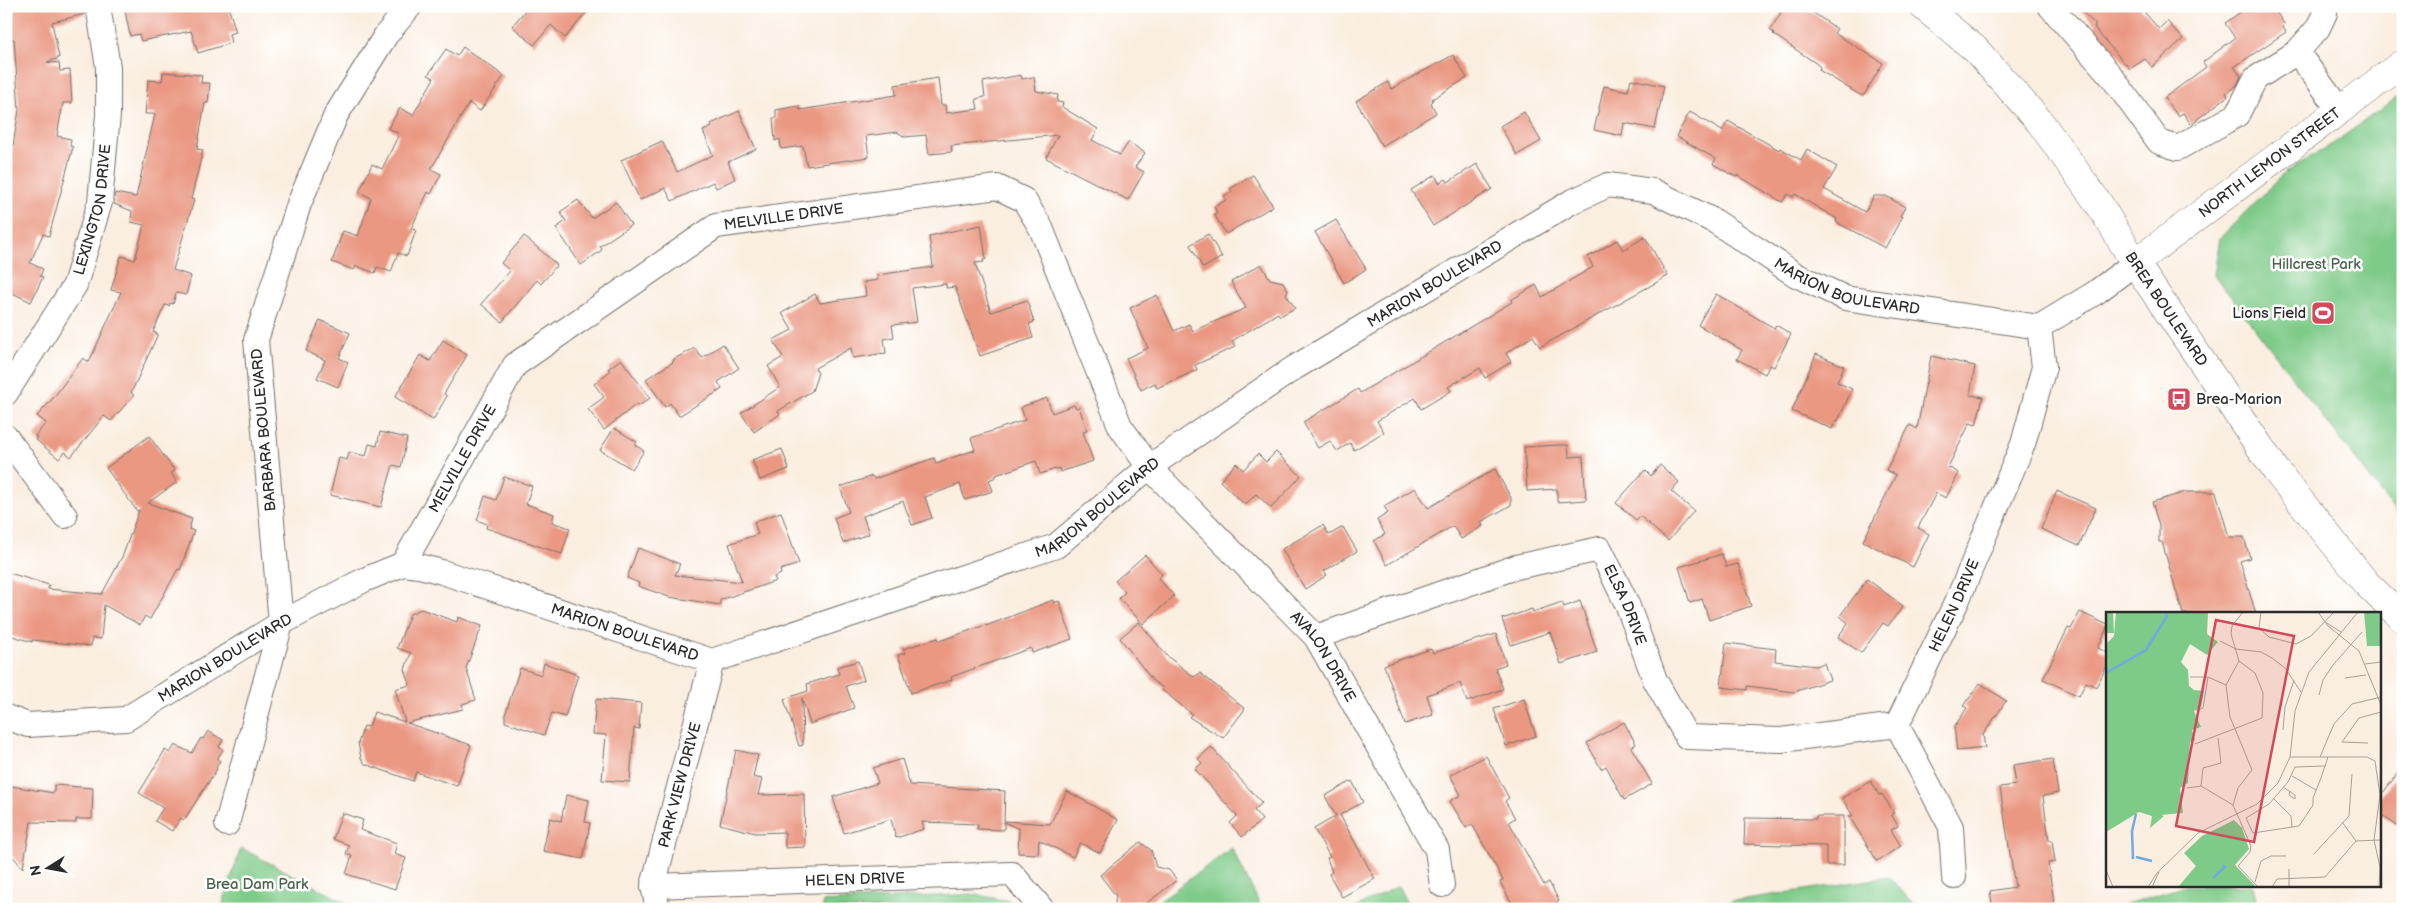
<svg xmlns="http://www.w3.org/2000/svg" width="2409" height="915" font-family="'Balsamiq Sans',sans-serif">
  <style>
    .green { fill: #7eca88; stroke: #547a5a }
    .building { fill: #ea9882 }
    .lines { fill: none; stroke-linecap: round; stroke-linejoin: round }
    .street-casing { stroke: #736f6a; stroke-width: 26 }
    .secondary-casing { stroke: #736f6a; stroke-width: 29 }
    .primary-casing { stroke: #736f6a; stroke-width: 29 }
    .street { stroke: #fff; stroke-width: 24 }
    .secondary { stroke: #fff; stroke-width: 28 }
    .primary { stroke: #fff; stroke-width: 28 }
    .labels { text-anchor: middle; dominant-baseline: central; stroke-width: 5; stroke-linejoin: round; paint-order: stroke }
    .street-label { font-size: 15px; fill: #2b2b2b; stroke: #fff }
    .park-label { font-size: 15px; fill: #48634c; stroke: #fff }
    .poi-label { font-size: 15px; fill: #2b2b2b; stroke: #fff; text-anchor: end }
    .inset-river { fill: none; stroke: #71a9e0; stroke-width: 2.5 }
    .inset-road { fill: none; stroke: #a7a098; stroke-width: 1 }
    .view { fill: #d1495b; fill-opacity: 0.15; stroke: #d1495b; stroke-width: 2.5 }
    .inset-edge { fill: none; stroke: #2b2b2b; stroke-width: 2.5 }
  </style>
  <rect width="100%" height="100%" fill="#fff"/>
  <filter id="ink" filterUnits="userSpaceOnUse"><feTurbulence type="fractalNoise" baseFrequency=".02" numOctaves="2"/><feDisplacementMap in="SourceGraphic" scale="10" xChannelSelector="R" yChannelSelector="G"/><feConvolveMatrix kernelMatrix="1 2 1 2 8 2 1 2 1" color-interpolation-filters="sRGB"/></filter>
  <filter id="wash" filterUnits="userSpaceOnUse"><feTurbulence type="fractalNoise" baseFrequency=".0096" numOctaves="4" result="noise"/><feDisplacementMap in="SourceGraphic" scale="20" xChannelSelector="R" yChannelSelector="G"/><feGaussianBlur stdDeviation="1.12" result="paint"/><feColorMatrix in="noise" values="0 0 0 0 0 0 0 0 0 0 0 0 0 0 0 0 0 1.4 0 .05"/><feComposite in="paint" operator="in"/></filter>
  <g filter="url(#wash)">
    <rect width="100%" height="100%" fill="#faeee0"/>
    <g class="green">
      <polygon points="2403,93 2403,521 2214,275 2220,238 2284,173 2334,143"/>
      <polygon points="241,848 358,909 221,909"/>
      <polygon points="1232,848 1262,909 1148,909"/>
      <polygon points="1889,877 1918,909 1681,909"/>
      <polygon points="1398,886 1410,909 1353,909"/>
      <polygon points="2185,886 2253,886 2259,909 2111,909"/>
      <polygon points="972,894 1010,901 1015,909 823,909 822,902"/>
    </g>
    <g id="blocks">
      <g class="building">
        <polygon points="6,6 85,6 85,14 52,22 59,58 47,62 59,63 60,71 70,70 72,103 63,103 57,136 71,139 70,146 73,147 49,236 43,234 30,263 43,269 40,276 43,277 31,302 6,290 6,186 19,110 14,39 11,39 6,27"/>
        <polygon points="124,6 228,6 236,32 229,34 231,43 198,53 191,31 141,41 139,34 130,36"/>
        <polygon points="529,6 592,6 565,38 551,25 534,45 512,26"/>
        <polygon points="1785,6 1803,6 1830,24 1837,29 1834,33 1883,63 1864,95 1860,95 1819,70 1820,67 1817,64 1773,34 1774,33 1770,30"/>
        <polygon points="2076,6 2139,6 2159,29 2167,21 2183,39 2152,67 2145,59 2130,69 2100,35 2094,27 2096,25"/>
        <polygon points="2249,6 2272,6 2285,25 2283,27 2286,32 2234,67 2241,76 2237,85 2226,93 2228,96 2191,124 2183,113 2178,116 2164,98 2206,67 2203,62 2235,38 2225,23"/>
        <polygon points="463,47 504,76 480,111 469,103 431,169 441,174 431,194 428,192 411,229 416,230 407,256 398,253 391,272 377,267 375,273 356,266 354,270 332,262 343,231 358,236 371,198 359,192 372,164 382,169 399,134 388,128 400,108 413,115 434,78 428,75 446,49 457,56"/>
        <polygon points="1453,55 1467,78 1432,99 1433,101 1431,103 1436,113 1382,146 1356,101 1388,82 1391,89"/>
        <polygon points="163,72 202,75 201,83 210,83 208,103 205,103 197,149 203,150 191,199 194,200 173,270 191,276 186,295 176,293 173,304 170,303 169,306 165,305 153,332 158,334 131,393 134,395 111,421 104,416 71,457 65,452 59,459 35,439 37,437 35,436 46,423 37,416 54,397 83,358 89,362 121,292 111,290 121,256 135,260 144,225 131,222 132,211 114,204 115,193 136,197 155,114 145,114 148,80 162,81"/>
        <polygon points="1021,75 1022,79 1034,77 1036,91 1058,95 1057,102 1063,103 1062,107 1098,129 1092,140 1120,155 1129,142 1145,153 1135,167 1144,172 1128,200 1046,158 1058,135 951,146 952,152 929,154 926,135 905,137 897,132 866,136 869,157 807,166 803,146 781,149 780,139 775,141 773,118 776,118 776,110 799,106 800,110 896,95 895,85 938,78 941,105 945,105 946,113 978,109 976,99 985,97 983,82"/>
        <polygon points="1631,79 1664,86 1655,129 1624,123 1622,136 1594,130 1604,86 1628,91"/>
        <polygon points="739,111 756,149 728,162 735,179 716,188 713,182 672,201 665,188 640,200 621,160 662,141 677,172 713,155 703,131 712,127 711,124"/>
        <polygon points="1524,112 1541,141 1517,155 1500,126"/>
        <polygon points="1690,112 1722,131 1728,121 1779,150 1780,148 1801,160 1807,149 1837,167 1824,189 1865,212 1874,196 1886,196 1905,207 1900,216 1902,217 1885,248 1836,222 1837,219 1795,194 1793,197 1788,194 1782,202 1737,175 1736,177 1713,164 1716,159 1676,136"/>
        <polygon points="1477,164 1492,189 1433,226 1411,190 1435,175 1439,183 1446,179 1448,182"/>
        <polygon points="1253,175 1273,206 1226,234 1214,214 1217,212 1214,207 1226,200 1224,196 1232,192 1230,189"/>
        <polygon points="578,200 592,218 616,202 631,225 600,246 602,250 581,265 556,228 566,221 560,212"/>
        <polygon points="1336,220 1366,269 1344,283 1315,232"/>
        <polygon points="981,225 986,259 983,260 984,262 975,263 991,312 1027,300 1034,322 1029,324 1033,338 980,356 955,287 946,288 946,284 912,288 917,322 892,325 894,337 884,339 886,353 853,358 851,348 815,368 818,373 812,391 778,411 780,414 754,432 741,413 780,387 768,366 783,357 773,340 792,330 782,313 815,294 820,303 866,296 864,282 878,280 877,275 933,267 929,236"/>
        <polygon points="1208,234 1222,257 1203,268 1190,245"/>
        <polygon points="524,236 557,265 541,284 537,280 502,322 481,304 510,271 501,263"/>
        <polygon points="1645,237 1668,276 1540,347 1533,336 1506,353 1511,362 1485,378 1480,368 1448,387 1451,391 1421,409 1415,398 1377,421 1384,432 1354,450 1350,443 1337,451 1330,441 1318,448 1303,422 1358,389 1360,393 1512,302 1511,300 1536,285 1542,297 1593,267 1588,257 1617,240 1623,250"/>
        <polygon points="1261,264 1270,279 1283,282 1288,290 1286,294 1295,308 1280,316 1278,313 1232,341 1235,347 1195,365 1197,370 1157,388 1155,383 1141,390 1126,358 1148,348 1130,308 1157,295 1174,331 1189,324 1193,331 1246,308 1231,282"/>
        <polygon points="1716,294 1774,328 1776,325 1791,334 1774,367 1770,365 1765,374 1737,359 1742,350 1698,325"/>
        <polygon points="320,320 350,333 339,358 348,362 338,387 317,378 325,360 306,351"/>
        <polygon points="443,340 467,355 444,394 447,396 433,420 395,397 420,355 430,361"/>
        <polygon points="723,344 739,368 718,382 722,389 679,416 670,403 665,407 646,379 673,362 674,359 695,348 702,358"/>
        <polygon points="1816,354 1844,366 1837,382 1852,389 1838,421 1836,420 1832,429 1792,411"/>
        <polygon points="1931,356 1975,366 1970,395 1983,397 1976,425 1970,423 1948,467 1959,473 1946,498 1936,493 1918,528 1929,534 1913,567 1863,541 1896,475 1886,470 1910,425 1917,429"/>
        <polygon points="621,359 650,398 639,406 637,404 604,430 588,409 604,397 594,384 610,371 608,369"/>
        <polygon points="1047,398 1052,413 1074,405 1076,408 1079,407 1087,430 1083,432 1093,461 1060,472 1059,468 1040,474 1036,461 996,475 996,477 989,480 993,491 965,500 960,484 925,497 932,518 912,525 903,501 863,516 869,534 843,543 834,518 849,512 840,487 872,476 874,479 934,458 936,463 975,450 971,438 1025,420 1021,407"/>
        <polygon points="614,428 637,442 635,445 644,451 632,469 600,450"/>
        <polygon points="380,432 407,438 401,467 393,465 381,507 330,495 339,458 347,460 349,452 366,456 369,444 377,446"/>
        <polygon points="149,436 175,471 171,473 177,482 148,503 192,519 189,529 194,531 180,570 178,569 150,619 145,616 140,625 104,605 101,639 92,638 91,646 32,640 32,642 6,634 6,572 49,585 48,589 102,594 123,555 139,510 137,511 106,468"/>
        <polygon points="1559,445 1568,445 1569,457 1583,456 1586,500 1557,502 1557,489 1527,491 1524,447"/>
        <polygon points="782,449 789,469 760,480 752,460"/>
        <polygon points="1276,452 1301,476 1271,508 1256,494 1245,505 1220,481 1236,463 1243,470 1258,454 1266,462"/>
        <polygon points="1660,465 1679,482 1671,491 1694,511 1668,541 1640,516 1636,520 1616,503 1645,470 1651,476"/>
        <polygon points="1495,469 1511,498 1511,505 1481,522 1483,526 1461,539 1453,526 1387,565 1374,541 1385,534 1377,520 1388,513 1384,506 1415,488 1428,508"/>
        <polygon points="504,477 532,486 526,504 554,514 552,522 570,528 562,554 486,528 487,524 477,520 485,496 496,500"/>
        <polygon points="2057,491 2096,508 2079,546 2041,529"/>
        <polygon points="2186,492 2216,492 2229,537 2244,537 2250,558 2240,561 2256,614 2183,614 2162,542 2159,542 2159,526 2152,502"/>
        <polygon points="781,512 799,564 780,570 781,574 774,577 776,581 720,600 720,605 669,597 638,586 639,583 627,578 638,548 680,564 675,575 742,582 729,544 758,534 754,522"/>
        <polygon points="1323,525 1329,535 1343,527 1357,551 1324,571 1327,575 1305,589 1282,549"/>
        <polygon points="1722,554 1726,567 1738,564 1751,606 1709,620 1702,599 1690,603 1679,567"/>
        <polygon points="1145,555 1162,574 1158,578 1174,596 1143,624 1119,598 1125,592 1115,581"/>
        <polygon points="1867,579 1903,606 1888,626 1883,623 1861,653 1838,637 1848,623 1840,616"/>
        <polygon points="1053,600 1054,603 1059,601 1072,639 1032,653 1031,648 951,677 952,680 911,693 898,655 905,653 903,649 938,638 939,641 986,625 986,626"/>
        <polygon points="1580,601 1597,652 1561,664 1550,632 1511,645 1502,619 1532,609 1533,612 1562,602 1564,607"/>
        <polygon points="421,609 457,622 458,617 482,626 466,668 476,700 462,704 463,709 407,723 471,745 457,786 416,772 413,781 365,764 361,758 358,743 364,726 369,727 374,712 405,722 395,689 410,685 405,669 411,653 397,648 410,614"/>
        <polygon points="2080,612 2108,625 2098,648 2108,653 2108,664 2096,687 2086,682 2079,696 2043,679 2068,628 2071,629"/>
        <polygon points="1139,622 1167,656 1194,677 1200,673 1245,709 1223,738 1189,717 1192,714 1162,690 1163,688 1153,681 1120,638"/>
        <polygon points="1496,634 1506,664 1495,668 1503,689 1467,702 1460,683 1427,695 1433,715 1405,724 1384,665 1431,649 1433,653"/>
        <polygon points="1726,643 1776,649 1775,661 1816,666 1824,663 1830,680 1794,692 1747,686 1747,690 1721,687"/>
        <polygon points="858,661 864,680 846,686 854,708 810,724 802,698 803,745 799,746 784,699 808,691 807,684 839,674 837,667"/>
        <polygon points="544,663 578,675 565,717 552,713 544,735 505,722 505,715 520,668 541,675"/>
        <polygon points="1980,683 2006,701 1983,735 1985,748 1957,751 1954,727 1967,708 1964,706"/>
        <polygon points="596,699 641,703 639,729 634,728 630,782 602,780 606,735 593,734"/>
        <polygon points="1524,699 1536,736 1506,746 1494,709"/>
        <polygon points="1624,722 1636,744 1631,747 1652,784 1624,800 1606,766 1601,769 1587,743"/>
        <polygon points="208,731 223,740 219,747 223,750 217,759 220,761 216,768 217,769 184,820 181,818 172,831 155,821 163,808 139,793 165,750 170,753 175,745 192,753 201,738 203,739"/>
        <polygon points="1211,747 1262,803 1254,810 1262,820 1242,837 1230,823 1237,816 1195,769 1202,763 1198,759"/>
        <polygon points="736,750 758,755 753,777 762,779 758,795 804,794 805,847 785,848 785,832 755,833 720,824"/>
        <polygon points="1486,756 1509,798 1505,801 1515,818 1509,822 1544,885 1549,882 1559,901 1545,909 1515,909 1500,882 1503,880 1472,824 1466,828 1450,801 1461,795 1450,775"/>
        <polygon points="902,759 910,785 1005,791 1004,821 1050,824 1067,791 1118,820 1100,853 1080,843 1073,857 1039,840 1038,854 1018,853 1019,829 1004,822 1004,830 977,829 978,824 922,822 924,829 896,838 891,819 844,833 833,797 878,783 873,768"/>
        <polygon points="2053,759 2058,793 2043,796 2049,840 2052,840 2055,862 2048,863 2055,909 1993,909 1990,891 2015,887 2000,787 2016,785 2013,765"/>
        <polygon points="2403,766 2403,830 2380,814 2380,797"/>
        <polygon points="1352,781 1363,802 1340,815 1375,879 1342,897 1329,874 1332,872 1327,858 1330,857 1314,829 1336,816 1325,796"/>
        <polygon points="1871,781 1879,795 1882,794 1894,813 1891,814 1898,826 1891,830 1901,846 1877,861 1849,816 1853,816 1842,798"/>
        <polygon points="54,785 93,788 92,819 76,819 76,823 31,822 23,868 6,849 6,801 9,801 11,786 54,793"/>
        <polygon points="566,795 589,800 585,822 590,823 583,859 543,851 550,818 561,821"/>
        <polygon points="342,813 363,820 360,830 397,843 394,854 406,858 395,889 346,874 352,856 346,854 349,845 333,839"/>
        <polygon points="1816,816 1844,816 1844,865 1826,865 1826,846 1744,844 1745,818 1816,819"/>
        <polygon points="1140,842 1151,850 1156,867 1169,870 1177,880 1139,909 1114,909 1116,896 1100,875"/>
      </g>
    </g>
  </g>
  <g filter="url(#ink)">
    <use href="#blocks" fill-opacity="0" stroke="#736f6a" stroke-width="1"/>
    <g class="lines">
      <g class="street-casing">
        <g id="street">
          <polyline points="2050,6 2112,77 2159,142 2178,148 2237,115 2255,79 2297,52 2318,28 2325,13 2324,6"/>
          <polyline points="2297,52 2339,109"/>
          <path id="s1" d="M6,393L75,285L100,202L108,115V67L98,6"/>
          <polyline points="6,437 65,516"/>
          <path id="s2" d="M403,564L515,365L716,226L997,187L1024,200L1041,228L1120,426L1149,467L1316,637L1437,850L1442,885"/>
          <path id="s3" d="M1316,637L1516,567L1600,549L1627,604L1655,680L1687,737L1781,740L1897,725"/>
          <path id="s4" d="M6,717L28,725L126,719L281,623L364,580L403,564L419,566L442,572L712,661L1056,546L1149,467L1294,368L1571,202L1608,185L1653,191L1716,222L1796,275L1845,298L2039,327L2095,293L2135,263"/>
          <polyline points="227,824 281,623 256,340 299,204 336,115 386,35 410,6"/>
          <path id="s5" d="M1954,877L1951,827L1897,725L1958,599L2023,444L2044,367L2039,327"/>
          <path id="s6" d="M653,886L1012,874L1042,909"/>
          <path id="s7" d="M658,909L653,886L712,661"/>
        </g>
      </g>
      <g class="secondary-casing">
        <g id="secondary">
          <path id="s8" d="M2135,263L2403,63"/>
        </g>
      </g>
      <g class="primary-casing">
        <g id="primary">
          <path id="s9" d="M1923,6L1975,49L2040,122L2099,204L2135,263L2277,472L2366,583L2403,619"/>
        </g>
      </g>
      <use href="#street" class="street"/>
      <use href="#secondary" class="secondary"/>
      <use href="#primary" class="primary"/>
    </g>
  </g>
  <defs>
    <g id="stadium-square" transform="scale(1.25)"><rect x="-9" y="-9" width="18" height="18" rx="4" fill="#d1495b" stroke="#fff"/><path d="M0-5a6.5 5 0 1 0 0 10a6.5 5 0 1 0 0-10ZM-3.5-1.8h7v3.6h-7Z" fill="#fff"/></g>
    <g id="bus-square" transform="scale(1.25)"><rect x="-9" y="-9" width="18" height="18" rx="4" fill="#d1495b" stroke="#fff"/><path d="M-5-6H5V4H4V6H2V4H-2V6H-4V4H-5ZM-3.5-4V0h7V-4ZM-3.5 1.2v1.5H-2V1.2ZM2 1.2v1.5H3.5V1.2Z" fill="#fff"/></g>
  </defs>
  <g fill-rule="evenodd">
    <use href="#stadium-square" x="2323" y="313"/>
    <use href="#bus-square" x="2179" y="399"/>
  </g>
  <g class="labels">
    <g class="street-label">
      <text stroke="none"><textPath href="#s8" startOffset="168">NORTH LEMON STREET</textPath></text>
      <text stroke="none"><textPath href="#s1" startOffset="206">LEXINGTON DRIVE</textPath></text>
      <text stroke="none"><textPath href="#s2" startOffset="541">MELVILLE DRIVE</textPath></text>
      <text stroke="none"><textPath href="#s4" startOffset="1588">MARION BOULEVARD</textPath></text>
      <text stroke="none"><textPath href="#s4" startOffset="2052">MARION BOULEVARD</textPath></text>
      <text stroke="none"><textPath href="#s9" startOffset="391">BREA BOULEVARD</textPath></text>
      <text transform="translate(264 430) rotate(-95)">BARBARA BOULEVARD</text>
      <text stroke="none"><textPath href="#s2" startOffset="121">MELVILLE DRIVE</textPath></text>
      <text stroke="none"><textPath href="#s4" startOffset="1182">MARION BOULEVARD</textPath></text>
      <text stroke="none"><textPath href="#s3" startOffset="359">ELSA DRIVE</textPath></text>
      <text stroke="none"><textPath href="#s5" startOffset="298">HELEN DRIVE</textPath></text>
      <text stroke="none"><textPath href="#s4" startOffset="672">MARION BOULEVARD</textPath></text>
      <text stroke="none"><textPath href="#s2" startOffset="1341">AVALON DRIVE</textPath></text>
      <text stroke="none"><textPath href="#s4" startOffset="238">MARION BOULEVARD</textPath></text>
      <text stroke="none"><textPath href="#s7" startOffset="128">PARK VIEW DRIVE</textPath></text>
      <text stroke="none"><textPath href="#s6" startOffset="202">HELEN DRIVE</textPath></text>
    </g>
    <g class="park-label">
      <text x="2316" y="264">Hillcrest Park</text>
      <text x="257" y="884">Brea Dam Park</text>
    </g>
    <g class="poi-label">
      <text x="2306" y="313">Lions Field</text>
      <text x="2196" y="399" text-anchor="start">Brea-Marion</text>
    </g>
  </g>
  <g transform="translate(2106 612)">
    <rect width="275" height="275" fill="#faeee0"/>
    <path d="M7,0L8,21H0V0ZM10,0H102L101,22L112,30L101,43L84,32L75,50L82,58L83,74L88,78L98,79L95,95L88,99L95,115L86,118L89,128L84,130L82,171L74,176L77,201L55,203L58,204L44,216L46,204L33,200L0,220V32L8,24ZM275,0V34H261L258,0ZM128,208L136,216L143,237L129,253L150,275H72L90,254L78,241L96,224Z" fill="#7eca88"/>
    <path class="inset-river" d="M0,61L40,38L61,4L59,0M30,245L46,249M27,247L26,219L30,202M107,266L119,255L117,253"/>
    <path class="inset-road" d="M137,0L126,14L125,22L133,49L120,73L124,105L146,158L132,176L127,193L145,234L144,240L132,254L152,275M155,0L153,16L163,25L190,32L205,24L228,0M212,0L222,14L253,39L275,93M219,10L235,20M114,29L130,37L155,40L166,46L179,56L195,80M259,52L275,50M84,65H102L120,73M239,66L260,63M213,83L217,68L227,53L256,20M90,99L97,96L102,65M177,118L179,95L188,68M262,131L236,130L253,106L275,100M89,132L156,106L157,81L149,61L133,49M184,145H261L269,149L274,183L268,228L274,255L273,275M214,145L228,112L246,92L275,85M219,154L189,155L182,170L163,192L140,206L147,221L193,214L207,193V186L215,166L222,145M186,164L210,178M95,174L97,156L115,151L112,126M177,175L189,183V187L183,183L184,179M81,176L95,174L127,193M167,186L185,204L186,215M236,210L250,229M208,242L243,204L246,162M183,257V275M0,258L7,275M149,270L155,249L165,244H180M42,275L51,261L92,221L151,192L172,171L184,145L189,99L203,60L252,0M46,275L53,260M166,275L171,267L219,265L250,229L275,228"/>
    <path class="view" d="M110,8L188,24L148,230L70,214Z"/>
    <rect width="275" height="275" class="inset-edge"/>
  </g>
  <rect width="2409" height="915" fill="none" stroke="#fff" stroke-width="25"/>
  <g transform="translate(48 868) rotate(259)" stroke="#ffffff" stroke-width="4" paint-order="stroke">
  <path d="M0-4L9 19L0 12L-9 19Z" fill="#2b2b2b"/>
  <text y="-8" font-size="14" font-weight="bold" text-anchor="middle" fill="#2b2b2b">N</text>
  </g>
</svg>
